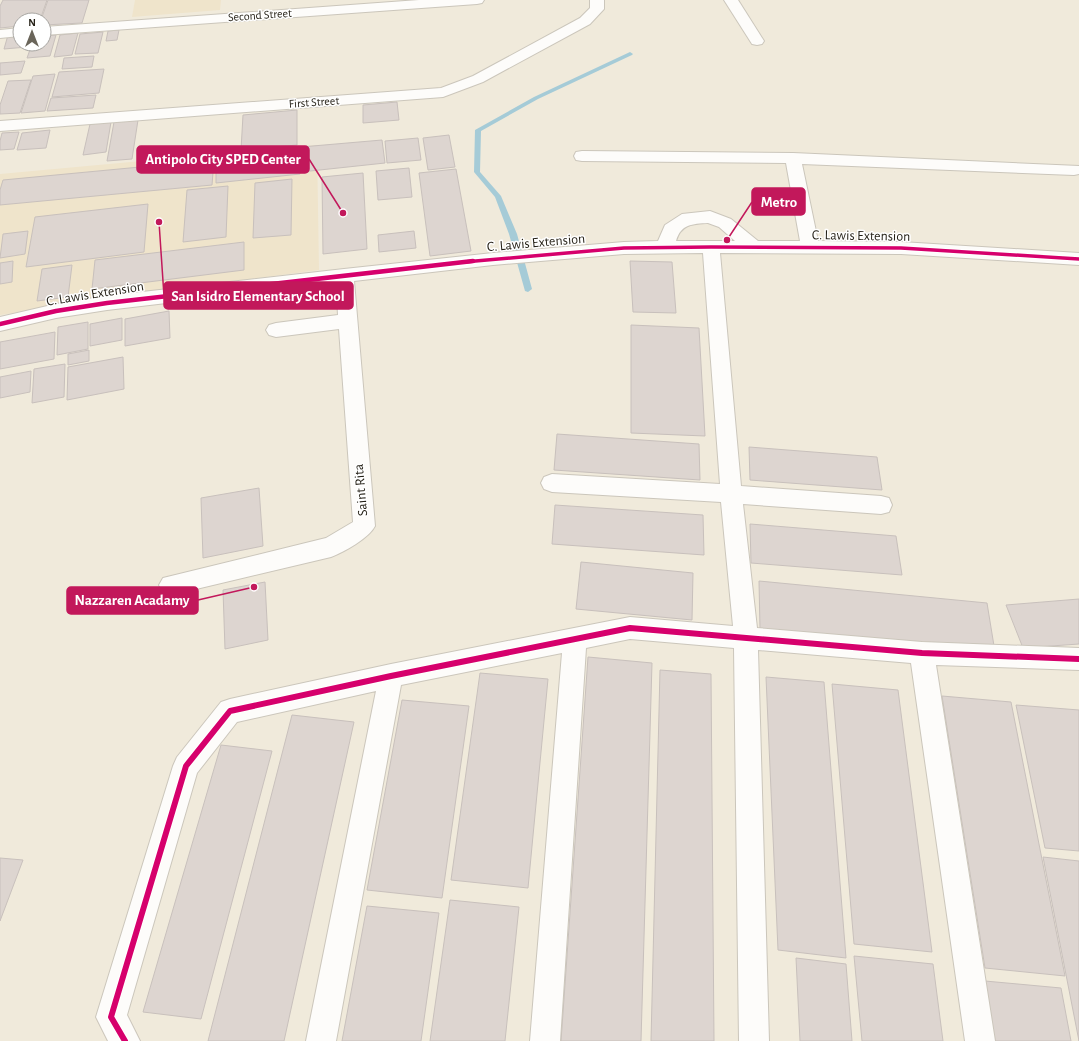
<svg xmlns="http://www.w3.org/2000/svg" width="1079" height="1041" font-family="'Alegreya Sans',sans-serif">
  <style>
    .built { fill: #efe4cb }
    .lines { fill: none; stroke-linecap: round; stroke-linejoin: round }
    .stream { fill: #a5cbd7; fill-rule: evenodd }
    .building { fill: #ddd5d0; stroke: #c8c0bc }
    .minor-casing { stroke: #cbc6bb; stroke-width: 2 }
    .minor { fill: #fdfcfa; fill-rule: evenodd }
    .cycleway-far2-casing { stroke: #fff; stroke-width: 5.5 }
    .cycleway-far1-casing { stroke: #fff; stroke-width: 7 }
    .cycleway-casing { stroke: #fff; stroke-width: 8 }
    .cycleway-far2 { stroke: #d6006c; stroke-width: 3.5 }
    .cycleway-far1 { stroke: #d6006c; stroke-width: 4.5 }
    .cycleway { stroke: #d6006c; stroke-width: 6 }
    .labels { text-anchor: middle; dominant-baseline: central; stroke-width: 3; stroke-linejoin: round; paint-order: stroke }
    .far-street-label { font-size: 12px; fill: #221e14; stroke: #fff }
    .street-label { font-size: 14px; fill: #221e14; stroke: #fff }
    .leader { fill: none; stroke: #c2185b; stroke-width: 1.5 }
    .callout-dot { fill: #c2185b; stroke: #fff; stroke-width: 1.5 }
    .callout { fill: #c2185b; stroke: #c2185b; stroke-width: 1.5 }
    .callout-label { font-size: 15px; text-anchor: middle; font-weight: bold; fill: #fff }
  </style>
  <rect width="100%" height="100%" fill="#f0eadb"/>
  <g class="built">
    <polygon points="135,0 221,0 220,10 132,17"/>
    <polygon points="317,145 319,270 104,298 0,315 0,174"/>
  </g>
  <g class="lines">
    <polygon class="stream" points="630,52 633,54 632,55 538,99 481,131 480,172 501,196 517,234 532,289 528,292 525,291 509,234 495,197 474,172 475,130 534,97"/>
  </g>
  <g class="building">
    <polygon points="3,0 47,0 40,20 20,20 20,26 0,28 0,6"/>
    <polygon points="48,0 89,0 82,23 44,25 44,20 41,20"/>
    <polygon points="119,30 117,40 106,41 108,31"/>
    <polygon points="103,32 98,53 75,54 80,34"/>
    <polygon points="78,33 72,55 54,57 60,35"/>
    <polygon points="20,34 20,44 28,44 27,47 4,49 8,35"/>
    <polygon points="56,35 50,56 27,58 32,44 44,44 44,36"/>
    <polygon points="94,56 92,67 62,69 64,58"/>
    <polygon points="25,61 21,73 0,75 0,63"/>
    <polygon points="104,69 99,93 52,97 59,72"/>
    <polygon points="55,74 45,111 21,113 33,76"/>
    <polygon points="31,80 20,113 0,114 0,105 8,81"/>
    <polygon points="96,95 93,108 47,111 51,98"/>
    <polygon points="397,102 399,120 363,123 363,105"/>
    <polygon points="297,110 297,145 241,150 243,115"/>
    <polygon points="138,120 132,159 107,161 114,122"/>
    <polygon points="111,122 106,152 83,155 90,124"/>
    <polygon points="50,130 46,148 17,150 22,133"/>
    <polygon points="19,132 14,149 0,150 0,141 2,133"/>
    <polygon points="449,135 455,167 428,170 423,138"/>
    <polygon points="418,138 421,160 387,163 385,141"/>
    <polygon points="382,140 385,163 301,172 301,147"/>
    <polygon points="300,150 300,174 216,183 216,158"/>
    <polygon points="214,160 212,185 0,205 0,190 3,180"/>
    <polygon points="409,168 412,197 378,200 376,171"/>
    <polygon points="456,169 471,251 430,256 419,173"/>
    <polygon points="363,173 367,249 323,254 322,177"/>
    <polygon points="292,179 291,235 253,238 255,183"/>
    <polygon points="228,186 226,237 183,242 187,190"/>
    <polygon points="148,204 144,252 26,267 35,217"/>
    <polygon points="28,231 25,254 0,258 3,234"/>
    <polygon points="414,231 416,248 379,252 378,235"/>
    <polygon points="244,242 244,270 92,289 95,260"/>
    <polygon points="13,261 12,282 0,284 0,263"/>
    <polygon points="630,261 672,262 676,313 633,312"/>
    <polygon points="72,265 68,297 37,301 42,269"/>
    <polygon points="169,311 170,338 125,346 125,319"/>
    <polygon points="122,318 122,340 90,346 90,324"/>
    <polygon points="88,322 88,349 57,355 58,327"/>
    <polygon points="631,325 699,328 705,436 631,433"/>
    <polygon points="55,332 54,359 0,369 0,342"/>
    <polygon points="89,350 89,361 68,365 68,354"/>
    <polygon points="123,357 124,389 67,400 68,367"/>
    <polygon points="65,364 64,397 32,403 34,369"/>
    <polygon points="31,371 30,392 0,398 0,377"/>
    <polygon points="557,434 699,444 700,480 554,470"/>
    <polygon points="749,447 877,457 882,490 750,480"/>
    <polygon points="259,488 263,546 203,558 201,498"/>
    <polygon points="555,505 703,515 704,555 552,544"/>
    <polygon points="750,524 896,536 902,575 751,563"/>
    <polygon points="581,562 693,573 692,620 576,609"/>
    <polygon points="759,581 987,603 995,652 760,629"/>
    <polygon points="265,582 268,640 225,649 223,590"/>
    <polygon points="1079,599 1079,644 1023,648 1006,605"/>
    <polygon points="588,657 652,663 641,1041 561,1041"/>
    <polygon points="660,670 711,674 714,1041 651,1041"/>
    <polygon points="480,673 548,679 528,888 451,880"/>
    <polygon points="766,677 824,682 846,958 778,950"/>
    <polygon points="832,684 898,690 932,952 854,944"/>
    <polygon points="942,696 1011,702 1065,976 985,968"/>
    <polygon points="402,700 469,706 442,898 367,890"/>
    <polygon points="1016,705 1079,710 1079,851 1045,848"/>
    <polygon points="292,715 354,722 284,1041 208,1041"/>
    <polygon points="221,745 272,751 201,1019 143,1012"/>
    <polygon points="1043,857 1079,861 1079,1041"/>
    <polygon points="0,858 23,860 0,921"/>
    <polygon points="450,900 519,907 505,1041 430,1041"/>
    <polygon points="367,906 439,913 421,1041 342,1041"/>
    <polygon points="854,956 933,964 943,1041 862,1041"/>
    <polygon points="796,958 846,964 852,1041 800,1041"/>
    <polygon points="985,981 1061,988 1071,1041 994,1041"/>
  </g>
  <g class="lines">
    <g class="minor-casing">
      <g id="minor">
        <polygon points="419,0 484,0 482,3 477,4 44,35 44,27"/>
        <polygon points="590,0 604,0 604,9 590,24 483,82 443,97 0,131 0,121 441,88 473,76 580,18 590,8"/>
        <polygon points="724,0 738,0 764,41 762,44 757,45 752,44"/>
        <polygon points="20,28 20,36 0,38 0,30"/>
        <path d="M582,151L793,153L1079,166V174L1074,175L802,164L818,241L901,242L1079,253V265L901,254L720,253L741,486L881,496L889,498L892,505L889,512L881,514L743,504L757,628L922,642L1079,648V670L936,665L995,1041H965L911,663L758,650L769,1041H739L734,648L630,639L586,648L560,1041H530L562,653L401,685L336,1041H306L376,691L237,722L197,773L127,1015L140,1041H108L96,1017L173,766L177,757L221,702L230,699L391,664L630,617L733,626L721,502L552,492L544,489L541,483L544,477L552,474L720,484L703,253L624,254L493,265L354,281L375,526C369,538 344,552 331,557L171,595L163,592L159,585L163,578L326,538L353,522L339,329L276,337L269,335L266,330L269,325L276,323L338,315L336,283L107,310L56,318L0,331V317L56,304L107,296L344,269L493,253L624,242L658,241L665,225L682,214L710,211L731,219L758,241H800L786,163L582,161L576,160L574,156L576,152ZM708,223L719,227L735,241H676C681,224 692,224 708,223Z"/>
      </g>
    </g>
    <use href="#minor" class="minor"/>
    <g class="cycleway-far2-casing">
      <polyline id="cycleway-far2" points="464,262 624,248 711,247 901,248 1079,259"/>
    </g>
    <g class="cycleway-far1-casing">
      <polyline id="cycleway-far1" points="0,324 56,311 107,303 473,261"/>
    </g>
    <g class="cycleway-casing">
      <polyline id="cycleway" points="125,1041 111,1017 186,766 230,711 391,676 630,628 922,653 1079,659"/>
    </g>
    <use href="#cycleway-far2" class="cycleway-far2"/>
    <use href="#cycleway-far1" class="cycleway-far1"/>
    <use href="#cycleway" class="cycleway"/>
  </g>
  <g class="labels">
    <g class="far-street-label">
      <text transform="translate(260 15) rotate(-4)">Second Street</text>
      <text transform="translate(314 102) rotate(-4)">First Street</text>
    </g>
    <g class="street-label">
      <text transform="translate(861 236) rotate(1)">C. Lawis Extension</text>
      <text transform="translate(536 243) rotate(-5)">C. Lawis Extension</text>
      <text transform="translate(95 294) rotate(-9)">C. Lawis Extension</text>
      <text transform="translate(361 490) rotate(-95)">Saint Rita</text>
    </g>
  </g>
  <path class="leader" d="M343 213L309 159M727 240L752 202M159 222L164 296M254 587L198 600"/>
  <g class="callout-dot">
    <circle cx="343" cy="213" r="4"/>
    <circle cx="727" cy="240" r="4"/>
    <circle cx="159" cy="222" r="4"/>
    <circle cx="254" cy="587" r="4"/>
  </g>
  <g class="callout">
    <rect x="137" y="146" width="172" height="27" rx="4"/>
    <rect x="752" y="188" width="53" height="27" rx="4"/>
    <rect x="164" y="282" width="189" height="27" rx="4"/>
    <rect x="67" y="587" width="131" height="27" rx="4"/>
  </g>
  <g class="callout-label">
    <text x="223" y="164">Antipolo City SPED Center</text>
    <text x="779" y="207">Metro</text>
    <text x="258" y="301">San Isidro Elementary School</text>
    <text x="132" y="605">Nazzaren Acadamy</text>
  </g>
  <g transform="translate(32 32)"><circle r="19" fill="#ffffff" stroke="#a7a5a1"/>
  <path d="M0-3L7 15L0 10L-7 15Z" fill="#6a655a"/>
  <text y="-6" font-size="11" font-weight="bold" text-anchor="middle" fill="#221e14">N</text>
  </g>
</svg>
